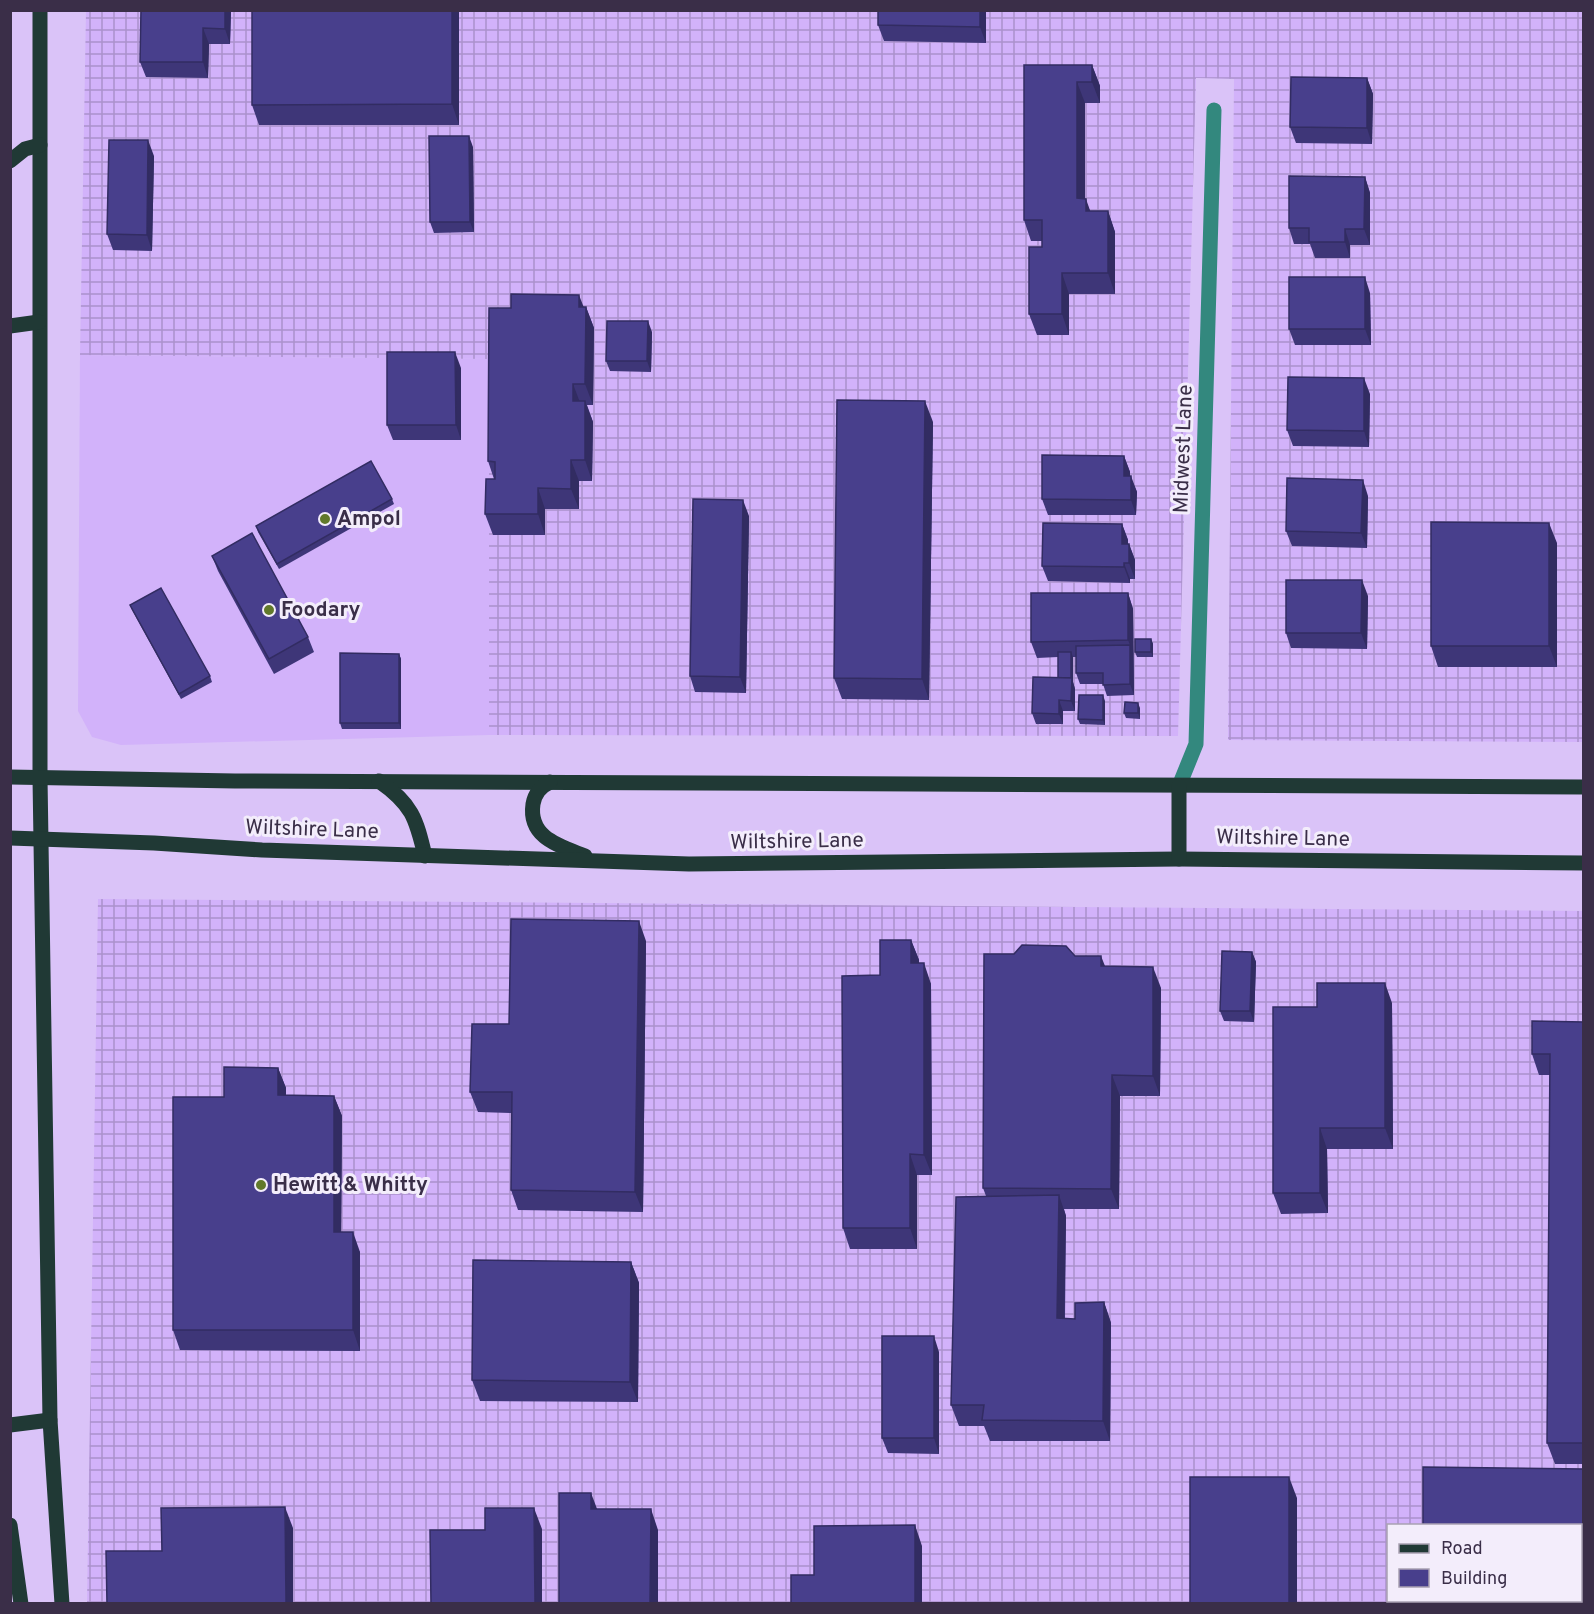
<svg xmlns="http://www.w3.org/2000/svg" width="1594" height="1614" font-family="Overpass,sans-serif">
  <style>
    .built { fill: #d2b2fa }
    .industrial { fill: url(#industrial-grid); fill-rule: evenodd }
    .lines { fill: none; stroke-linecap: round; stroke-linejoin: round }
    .minor { stroke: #33887e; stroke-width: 15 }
    .major { stroke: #203935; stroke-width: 15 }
    .wall { fill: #3e3678 }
    .shaded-wall { fill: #322c62 }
    .building { fill: #483f8c; stroke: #322c62; stroke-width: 1.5 }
    .poi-dot { fill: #61792b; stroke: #f3edfb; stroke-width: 2 }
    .labels { text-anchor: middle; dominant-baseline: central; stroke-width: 6; stroke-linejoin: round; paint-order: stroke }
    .street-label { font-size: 21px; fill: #3a2e48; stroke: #f3edfb }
    .poi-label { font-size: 21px; font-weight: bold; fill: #3a2e48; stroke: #f3edfb; text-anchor: start }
  </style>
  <defs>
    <pattern id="industrial-grid" width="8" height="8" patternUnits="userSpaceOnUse" patternTransform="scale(1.5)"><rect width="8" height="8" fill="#d2b2fa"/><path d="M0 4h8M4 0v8" fill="none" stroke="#ab91cc"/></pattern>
  </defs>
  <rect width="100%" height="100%" fill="#dac3f8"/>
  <polygon class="built" points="80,355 489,359 489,735 121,745 92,737 78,711"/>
  <g class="industrial">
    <polygon points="86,11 1583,11 1583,742 1228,740 1234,79 1196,78 1178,736 489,735 489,359 80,355"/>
    <path d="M98,899L1583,911V1603L87,1604ZM1388,1526H1580V1600H1388Z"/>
  </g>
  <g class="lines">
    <polyline class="minor" points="1179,786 1196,744 1214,110"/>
    <g class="major">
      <polyline points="40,10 40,778 50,1420 62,1604"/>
      <polyline points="10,161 25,149 40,145"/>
      <polyline points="10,326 39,322"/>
      <polyline points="10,777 235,781 1584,787"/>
      <path d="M379,781C412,804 416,818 425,856"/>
      <path d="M550,782C540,787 535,793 533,804C528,838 560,846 585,856"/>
      <polyline points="10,838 154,843 262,850 689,864 1179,859 1584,863"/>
      <polyline points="1179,859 1179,786"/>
      <polyline points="10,1425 50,1420"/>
      <polyline points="10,1525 21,1604"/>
    </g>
  </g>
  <g class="wall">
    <polygon points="141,10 231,10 230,44 209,44 208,78 146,77 140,62"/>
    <polygon points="459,10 459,125 259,125 252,105"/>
    <polygon points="986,10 986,43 884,41 878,25"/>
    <polygon points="1024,65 1092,65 1100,86 1100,103 1085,103 1085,199 1090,211 1108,211 1115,232 1115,294 1069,294 1069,335 1037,335 1029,314 1042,247 1042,241 1031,241 1024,220"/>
    <polygon points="1367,78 1373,94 1372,144 1296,143 1290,127"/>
    <polygon points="473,147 474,232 434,233 430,222"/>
    <polygon points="154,156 152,251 113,250 107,234"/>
    <polygon points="1365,177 1370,193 1370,245 1350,245 1350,258 1315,258 1310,244 1294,244 1289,228"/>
    <polygon points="1370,293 1371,345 1295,345 1289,329"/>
    <polygon points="586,307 594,328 593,405 587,405 593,422 592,481 579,481 579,509 545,509 545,535 493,535 485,514 494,479 488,461 511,308"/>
    <polygon points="652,332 651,372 610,371 606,361"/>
    <polygon points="461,368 461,440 393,440 387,425"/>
    <polygon points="1370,394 1369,447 1293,446 1287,430"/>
    <polygon points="933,422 929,700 842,699 834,678"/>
    <polygon points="1124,456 1130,472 1130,476 1137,492 1136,515 1048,515 1042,499"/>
    <polygon points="1368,496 1367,548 1292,546 1286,531"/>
    <polygon points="392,499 394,504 279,569 258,532 256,526"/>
    <polygon points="749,516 746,693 695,692 690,676"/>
    <polygon points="1122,524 1128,540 1128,544 1129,544 1135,560 1135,579 1130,579 1130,583 1048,581 1042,566"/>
    <polygon points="1557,543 1557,667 1438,667 1431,646"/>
    <polygon points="212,556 308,637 314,652 274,674 218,571"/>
    <polygon points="1128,593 1133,609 1134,695 1107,696 1103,684 1080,684 1076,673 1076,657 1073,657 1073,682 1075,689 1075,711 1063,711 1063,724 1036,724 1032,713 1058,678 1058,657 1037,658 1031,642"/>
    <polygon points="1368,596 1367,649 1291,648 1286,633"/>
    <polygon points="130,605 210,676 212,682 181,699 132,610"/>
    <polygon points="1151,639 1153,644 1153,657 1137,657 1135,652"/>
    <polygon points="399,654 401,659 401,729 342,729 340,723"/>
    <polygon points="1105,701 1105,725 1080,724 1078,719"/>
    <polygon points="1140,708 1140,719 1126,718 1124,713"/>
    <polygon points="911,940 919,960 919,963 931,984 932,1175 917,1175 917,1249 850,1249 843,1228 880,975"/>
    <polygon points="646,941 643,1212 518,1210 511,1190 512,1113 478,1112 470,1092 509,1024"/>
    <polygon points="1252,952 1256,962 1254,1022 1224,1021 1220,1011"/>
    <polygon points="1014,954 1075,956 1161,988 1160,1096 1120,1096 1119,1209 1064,1209 1066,1216 1065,1319 1075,1319 1104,1302 1111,1323 1110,1441 990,1441 984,1426 959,1426 951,1405 986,1196 983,1188"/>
    <polygon points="1392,1003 1393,1149 1327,1149 1328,1213 1281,1214 1273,1193 1317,1007"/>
    <polygon points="1584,1022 1584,1464 1555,1464 1547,1443 1550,1075 1539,1075 1532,1054"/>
    <polygon points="278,1068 286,1088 286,1095 334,1096 342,1116 341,1232 360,1252 360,1351 180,1350 173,1330 224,1097"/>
    <polygon points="631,1262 639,1283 638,1402 480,1401 472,1380"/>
    <polygon points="939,1352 939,1454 888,1453 882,1438"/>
  </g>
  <g class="shaded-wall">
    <polygon points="225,10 231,10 230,44 225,29"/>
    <polygon points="452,10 459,10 459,125 452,104"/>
    <polygon points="980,10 986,10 986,43 980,27"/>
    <polygon points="203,28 209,44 208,78 203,62"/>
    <polygon points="1092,65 1100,86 1100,103 1092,82"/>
    <polygon points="1367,78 1373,94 1372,144 1367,128"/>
    <polygon points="1077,82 1085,103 1085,219 1077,198"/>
    <polygon points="469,136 473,147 474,232 470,222"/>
    <polygon points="148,140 154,156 152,251 147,235"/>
    <polygon points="1365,177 1370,193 1370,245 1364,229"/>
    <polygon points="1086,199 1093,219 1086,211"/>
    <polygon points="1108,211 1115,232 1115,294 1108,273"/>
    <polygon points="1345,229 1350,245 1350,258 1345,242"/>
    <polygon points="1062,273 1069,294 1069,335 1062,314"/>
    <polygon points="1365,277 1370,293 1371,345 1365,329"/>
    <polygon points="579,295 586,313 586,307 594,328 593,405 585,384 579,307"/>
    <polygon points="648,321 652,332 651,372 647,361"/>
    <polygon points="455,352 461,368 461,440 456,425"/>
    <polygon points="1364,378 1370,394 1369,447 1364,431"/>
    <polygon points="573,384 581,405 573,401"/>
    <polygon points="585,401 593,422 592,481 585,460"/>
    <polygon points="925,401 933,422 929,700 922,679"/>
    <polygon points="1124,456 1130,472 1130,492 1124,476"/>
    <polygon points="571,460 579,481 579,509 571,489"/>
    <polygon points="1131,476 1137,492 1136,515 1131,500"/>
    <polygon points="1363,480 1368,496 1367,548 1361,533"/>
    <polygon points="538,488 545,509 545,535 538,514"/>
    <polygon points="743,500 749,516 746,693 740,677"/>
    <polygon points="1549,523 1557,543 1557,667 1549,646"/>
    <polygon points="1122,524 1128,540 1127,560 1122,544"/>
    <polygon points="1129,544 1135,560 1135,579 1129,563"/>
    <polygon points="1124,563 1130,579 1130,583 1124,567"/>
    <polygon points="1362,580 1368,596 1367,649 1361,633"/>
    <polygon points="1128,593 1133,609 1134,695 1130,684 1130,645 1128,640"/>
    <polygon points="1151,639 1153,644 1153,657 1151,652"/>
    <polygon points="1071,652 1073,657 1073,682 1075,689 1075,711 1071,701"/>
    <polygon points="399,654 401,659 401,729 399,723"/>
    <polygon points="1103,695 1105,701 1105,725 1103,720"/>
    <polygon points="1059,700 1063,711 1063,724 1059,714"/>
    <polygon points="1138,703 1140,708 1140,719 1138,713"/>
    <polygon points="639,921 646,941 643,1212 635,1192"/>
    <polygon points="911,940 919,960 919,984 911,963"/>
    <polygon points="1252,952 1256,962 1254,1022 1250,1011"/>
    <polygon points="1101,956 1109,976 1101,966"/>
    <polygon points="924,963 931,984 932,1175 924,1155"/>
    <polygon points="1153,967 1161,988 1160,1096 1153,1076"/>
    <polygon points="1385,983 1392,1003 1393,1149 1385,1128"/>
    <polygon points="278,1068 286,1088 286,1116 278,1095"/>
    <polygon points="1112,1075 1120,1096 1119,1209 1111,1189"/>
    <polygon points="334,1096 342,1116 341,1252 334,1232"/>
    <polygon points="1320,1128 1327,1149 1328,1213 1320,1193"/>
    <polygon points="910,1154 917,1175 917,1249 910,1228"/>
    <polygon points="1059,1195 1066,1216 1064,1339 1057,1318"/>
    <polygon points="353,1232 360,1252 360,1351 353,1330"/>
    <polygon points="631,1262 639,1283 638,1402 630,1382"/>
    <polygon points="1104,1302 1111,1323 1110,1441 1103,1421"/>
    <polygon points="934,1336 939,1352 939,1454 934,1438"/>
    <polygon points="1289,1477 1297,1498 1297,1604 1289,1604"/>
    <polygon points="591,1493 599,1514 591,1509"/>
    <polygon points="285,1507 293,1528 293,1604 286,1604"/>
    <polygon points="534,1508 542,1529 542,1604 535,1604"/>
    <polygon points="651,1509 658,1530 658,1604 650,1604"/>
    <polygon points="915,1525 922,1546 922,1604 915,1604"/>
  </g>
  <g class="building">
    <polygon points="141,10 225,10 225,29 203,28 203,62 140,62"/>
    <polygon points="252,10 452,10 452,104 252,105"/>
    <polygon points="878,10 980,10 980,27 878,25"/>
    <polygon points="1024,65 1092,65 1092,82 1077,82 1077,198 1086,199 1086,211 1108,211 1108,273 1062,273 1062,314 1029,314 1029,247 1042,247 1042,220 1024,220"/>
    <polygon points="1291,77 1367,78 1367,128 1290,127"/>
    <polygon points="429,136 469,136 470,222 430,222"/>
    <polygon points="109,140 148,140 147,235 107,234"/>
    <polygon points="1289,176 1365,177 1364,229 1345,229 1345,242 1309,242 1309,228 1289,228"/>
    <rect x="1289" y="277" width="76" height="52"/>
    <polygon points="511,294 579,295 579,307 586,307 585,384 573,384 573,401 585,401 585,460 571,460 571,489 538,488 538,514 485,514 486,479 495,479 495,462 488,461 489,308 511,308"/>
    <polygon points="607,321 648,321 647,361 606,361"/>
    <polygon points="387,352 455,352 456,425 387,425"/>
    <polygon points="1288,377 1364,378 1364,431 1287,430"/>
    <polygon points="837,400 925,401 922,679 834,678"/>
    <polygon points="1042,455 1124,456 1124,476 1131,476 1131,500 1042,499"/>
    <polygon points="371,461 392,499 277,564 256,526"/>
    <polygon points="1287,478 1363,480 1361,533 1286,531"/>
    <polygon points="693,499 743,500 740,677 690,676"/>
    <polygon points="1431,522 1549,523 1549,646 1431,646"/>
    <polygon points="1043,523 1122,524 1122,544 1129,544 1129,563 1124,563 1124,567 1042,566"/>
    <polygon points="252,533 308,637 269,659 212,556"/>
    <polygon points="1286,580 1362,580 1361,633 1286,633"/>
    <polygon points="161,588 210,676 179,694 130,605"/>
    <polygon points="1031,593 1128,593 1128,640 1031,642"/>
    <rect x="1135" y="639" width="16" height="13"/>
    <polygon points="1130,645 1130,684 1103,685 1103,673 1076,673 1076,646"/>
    <rect x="1058" y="652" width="13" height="26"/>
    <polygon points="340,653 399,654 399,723 340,723"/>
    <polygon points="1033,677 1072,678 1071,701 1059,700 1059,714 1032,713"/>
    <polygon points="1079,695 1103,695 1103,720 1078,719"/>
    <polygon points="1125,702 1138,703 1138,713 1124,713"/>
    <polygon points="511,919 639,921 635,1192 511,1190 512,1092 470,1092 472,1024 509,1024"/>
    <polygon points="880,940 911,940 911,963 924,963 924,1155 910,1154 910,1228 843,1228 842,976 880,975"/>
    <polygon points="1022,945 1066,946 1075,956 1101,956 1101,966 1153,967 1153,1076 1112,1075 1111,1189 983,1188 984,954 1014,954"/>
    <polygon points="1222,951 1252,952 1250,1011 1220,1011"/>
    <polygon points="1317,983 1385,983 1385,1128 1320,1128 1320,1193 1273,1193 1273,1007 1317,1007"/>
    <polygon points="1532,1021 1584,1022 1584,1443 1547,1443 1550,1054 1532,1054"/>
    <polygon points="224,1067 278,1068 278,1095 334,1096 334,1232 353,1232 353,1330 173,1330 173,1097 224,1097"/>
    <polygon points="1059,1195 1057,1318 1075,1319 1075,1303 1104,1302 1103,1421 982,1420 984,1405 951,1405 956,1197"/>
    <polygon points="473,1260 631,1262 630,1382 472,1380"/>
    <rect x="882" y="1336" width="52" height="102"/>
    <polygon points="1423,1467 1584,1469 1584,1604 1422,1604 1422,1600 1581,1600 1581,1526 1423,1526"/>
    <rect x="1190" y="1477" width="99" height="127"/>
    <polygon points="559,1493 591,1493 591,1509 651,1509 650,1604 559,1604"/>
    <polygon points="285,1507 286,1604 107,1604 106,1551 162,1551 161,1508"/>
    <polygon points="485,1508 534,1508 535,1604 431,1604 430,1530 485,1530"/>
    <polygon points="915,1525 915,1604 791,1604 791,1575 814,1575 814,1526"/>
  </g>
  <g class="poi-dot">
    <circle cx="325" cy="519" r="6"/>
    <circle cx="269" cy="610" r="6"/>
    <circle cx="261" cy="1185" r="6"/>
  </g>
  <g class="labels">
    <g class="street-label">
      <text transform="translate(1184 449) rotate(-88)">Midwest Lane</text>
      <text transform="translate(312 830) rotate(2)">Wiltshire Lane</text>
      <text transform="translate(1283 839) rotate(1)">Wiltshire Lane</text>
      <text transform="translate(797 842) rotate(-1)">Wiltshire Lane</text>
    </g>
    <g class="poi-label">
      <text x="337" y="519">Ampol</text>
      <text x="281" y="610">Foodary</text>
      <text x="273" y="1185">Hewitt &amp; Whitty</text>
    </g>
  </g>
  <rect width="1594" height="1614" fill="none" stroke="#3a2e48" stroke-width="24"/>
  <rect x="1387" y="1524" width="195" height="78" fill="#f3edfb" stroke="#a9a1b3" stroke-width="1.5"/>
  <rect x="1399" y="1544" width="30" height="9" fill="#203935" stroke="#a9a1b3" stroke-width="1.5"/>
  <text x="1441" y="1554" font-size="18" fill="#3a2e48">Road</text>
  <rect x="1399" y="1569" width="30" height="18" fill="#483f8c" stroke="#a9a1b3" stroke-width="1.5"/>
  <text x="1441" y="1584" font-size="18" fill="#3a2e48">Building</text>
</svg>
